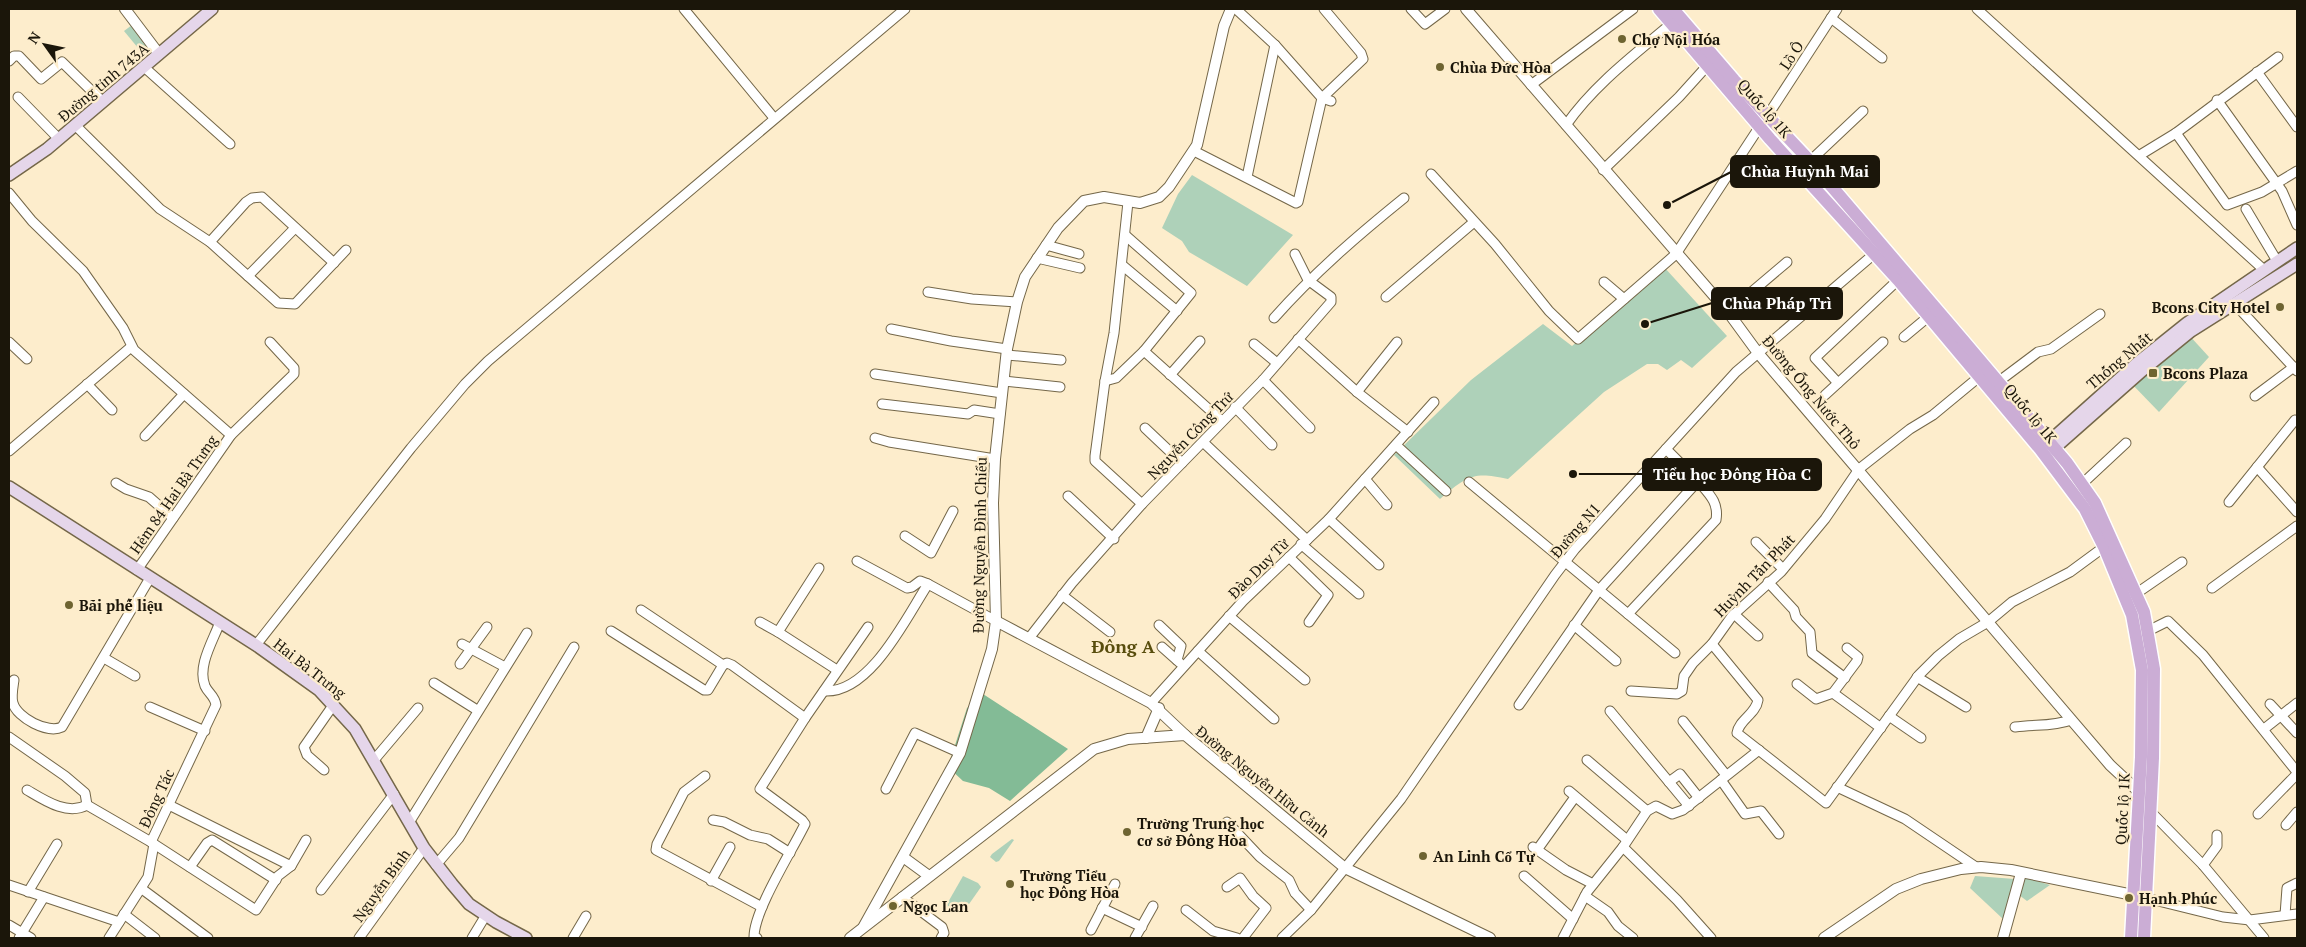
<svg xmlns="http://www.w3.org/2000/svg" width="2306" height="947" font-family="'PT Serif',serif">
  <style>
    .green { fill: #aed1b9 }
    .forest { fill: #83bb96 }
    .lines { fill: none; stroke-linecap: round; stroke-linejoin: round }
    .minor-casing { stroke: #746749; stroke-width: 11 }
    .tertiary-casing { stroke: #746749; stroke-width: 12 }
    .secondary-casing { stroke: #746749; stroke-width: 14 }
    .primary-casing { stroke: #fff; stroke-width: 15 }
    .minor { stroke: #fff; stroke-width: 9 }
    .tertiary { stroke: #fff; stroke-width: 10 }
    .secondary { stroke: #e5d6ea; stroke-width: 11 }
    .primary { stroke: #cbadd5; stroke-width: 12 }
    .poi-dot { fill: #6e6431; stroke: #fdedcc; stroke-width: 2 }
    .labels { text-anchor: middle; dominant-baseline: central; stroke-width: 4.5; stroke-linejoin: round; paint-order: stroke }
    .poi-label { font-size: 15px; font-weight: bold; fill: #1b160a; stroke: #fdedcc; text-anchor: start }
    .street-label { font-size: 15px; fill: #1b160a; stroke: #fdedcc }
    .quarter-label { font-size: 18px; font-weight: bold; fill: #584d0d; stroke: #fdedcc }
    .leader { fill: none; stroke: #1b160a; stroke-width: 2 }
    .callout-dot { fill: #1b160a; stroke: #fdedcc; stroke-width: 2 }
    .callout { fill: #1b160a; stroke: #1b160a; stroke-width: 2 }
    .callout-label { font-size: 16px; text-anchor: middle; font-weight: bold; fill: #fff }
  </style>
  <rect width="100%" height="100%" fill="#fdedcc"/>
  <g class="green">
    <polygon points="132,25 151,47 143,54 124,31"/>
    <polygon points="1192,175 1293,235 1247,286 1189,252 1182,241 1162,228 1178,194"/>
    <path d="M1664,267L1727,336L1692,368L1681,360L1667,370L1658,364H1647L1604,392L1508,479C1473,471 1467,476 1440,499L1394,455L1471,380L1543,324L1572,346Z"/>
    <polygon points="2188,334 2209,357 2159,412 2130,382"/>
    <polygon points="1012,839 1014,840 999,861 996,862 990,857 992,854"/>
    <polygon points="963,876 978,883 981,887 962,914 947,907 947,904"/>
    <polygon points="1975,876 2015,879 2003,919 1970,888"/>
    <polygon points="2024,877 2050,885 2027,901 2019,895"/>
  </g>
  <polygon class="forest" points="983,694 1068,749 1010,801 989,788 963,781 948,767 967,708"/>
  <g class="lines">
    <g class="minor-casing">
      <g id="minor">
        <polyline points="684,9 774,118"/>
        <polyline points="1236,9 1275,45 1322,98 1331,101"/>
        <polyline points="1411,9 1425,24 1445,9"/>
        <polyline points="1977,9 2263,269"/>
        <polyline points="1831,18 1882,58"/>
        <polyline points="9,61 14,56 19,56 41,79 62,62 103,102"/>
        <polyline points="144,67 230,144"/>
        <polyline points="2257,72 2297,127"/>
        <polyline points="1531,85 1633,9"/>
        <polyline points="18,97 59,139"/>
        <polyline points="2217,100 2282,191 2297,225"/>
        <polyline points="1768,115 1837,9"/>
        <polyline points="75,125 160,209 210,242 278,303 295,304 346,250"/>
        <path d="M1566,125C1594,85 1634,55 1672,23"/>
        <polyline points="2176,133 2227,205 2262,192 2297,171"/>
        <polyline points="1194,151 1296,203 1298,202 1322,98 1363,59 1361,53 1324,9"/>
        <polyline points="2140,155 2176,133 2278,57"/>
        <polyline points="1810,161 1863,111"/>
        <polyline points="1603,170 1679,97 1707,66"/>
        <polyline points="1431,174 1495,244 1549,311 1578,339 1676,254 1760,126"/>
        <polyline points="1247,177 1275,45"/>
        <polyline points="9,193 32,221 83,271 123,328 134,350 231,435"/>
        <polyline points="1128,202 1114,333 1105,381 1095,456 1095,461 1142,504"/>
        <polyline points="2246,209 2277,261"/>
        <polyline points="210,242 246,202 252,198 262,197 334,263"/>
        <polyline points="1046,245 1079,254"/>
        <polyline points="1037,258 1080,268"/>
        <polyline points="1122,265 1177,311"/>
        <polyline points="248,276 295,228"/>
        <polyline points="1604,282 1624,299"/>
        <polyline points="928,292 972,299 1017,302"/>
        <polyline points="1386,297 1474,222"/>
        <polyline points="2234,303 2297,371"/>
        <polyline points="1728,312 1787,262"/>
        <path d="M1274,318C1314,273 1357,236 1404,198"/>
        <polyline points="891,329 951,341 1007,349"/>
        <polyline points="1904,337 1928,317"/>
        <polyline points="1298,339 1357,392 1408,432"/>
        <polyline points="9,342 27,359"/>
        <polyline points="1254,344 1277,363"/>
        <polyline points="1144,351 1222,421"/>
        <polyline points="1007,355 1061,360"/>
        <polyline points="875,374 1002,393"/>
        <polyline points="1170,375 1200,341"/>
        <polyline points="1263,380 1310,428"/>
        <polyline points="1004,381 1060,387"/>
        <polyline points="1105,381 1116,378 1144,351 1191,293 1125,235"/>
        <polyline points="1998,382 2038,352 2051,349 2100,314"/>
        <polyline points="1838,383 1815,358 1898,280"/>
        <polyline points="87,384 112,410"/>
        <polyline points="1357,392 1397,342"/>
        <polyline points="1825,395 1883,342"/>
        <polyline points="2255,396 2294,367"/>
        <polyline points="882,404 968,414 974,410 1000,414"/>
        <polyline points="1235,407 1272,445"/>
        <polyline points="1145,428 1182,463"/>
        <polyline points="145,436 184,394"/>
        <polyline points="875,438 889,442 995,459"/>
        <polyline points="1203,442 1307,540"/>
        <polyline points="1396,445 1446,491"/>
        <polyline points="9,451 131,347"/>
        <polyline points="2257,467 2297,512"/>
        <polyline points="1365,479 1387,505"/>
        <polyline points="1469,482 1675,653"/>
        <polyline points="116,483 126,489 149,497 173,518"/>
        <polyline points="2082,484 2126,443"/>
        <polyline points="1068,496 1114,539"/>
        <polyline points="2229,502 2295,420"/>
        <polyline points="1329,519 1379,565"/>
        <polyline points="905,536 931,553 953,511"/>
        <polyline points="1756,542 1783,569"/>
        <polyline points="1301,544 1359,594"/>
        <polyline points="1289,557 1328,595 1309,622"/>
        <polyline points="857,561 907,588 912,587 920,581 928,584 996,621"/>
        <polyline points="819,568 778,632 837,670"/>
        <polyline points="137,570 231,435 294,374 294,368 270,342"/>
        <polyline points="1768,582 1794,610 1796,617 1810,632 1812,653 1845,678"/>
        <polyline points="2212,588 2297,526"/>
        <polyline points="2137,593 2182,562"/>
        <polyline points="1062,595 1110,632"/>
        <path d="M1628,614L1716,520C1719,502 1709,494 1698,481"/>
        <polyline points="1734,614 1758,636"/>
        <polyline points="1229,616 1305,680"/>
        <polyline points="760,622 778,632"/>
        <polyline points="1159,625 1181,646 1177,660"/>
        <polyline points="1574,625 1616,661"/>
        <polyline points="611,631 704,690 708,690 723,665 641,610"/>
        <polyline points="2144,633 2168,621 2203,655 2297,772"/>
        <polyline points="1030,637 1072,583 1142,504 1263,380 1331,302 1331,297 1308,280 1295,254"/>
        <polyline points="462,644 505,667"/>
        <path d="M1712,644L1758,700C1756,714 1739,720 1737,733L1826,803L1919,675L1938,656L1959,639L1988,622L2012,602L2070,572L2104,547"/>
        <polyline points="256,645 411,448 465,384 488,361 905,9"/>
        <polyline points="1162,647 1180,663"/>
        <polyline points="1198,651 1274,719"/>
        <polyline points="104,658 135,676"/>
        <polyline points="460,664 487,627"/>
        <polyline points="723,665 727,663 732,665 805,718"/>
        <polyline points="1917,677 1966,707"/>
        <path d="M14,680C13,687 11,697 13,703C17,718 48,734 62,727L150,578"/>
        <polyline points="434,683 477,710"/>
        <polyline points="1797,684 1816,699 1833,693 1857,661 1858,657 1847,648"/>
        <path d="M824,691C870,694 906,618 928,584"/>
        <polyline points="1631,691 1677,694 1682,691 1684,676 1693,663 1712,644 1732,616 1781,572 1825,519 1859,469 1910,429 1933,415 1979,377"/>
        <polyline points="1833,693 1881,728"/>
        <polyline points="1151,703 1243,601 1329,519 1434,402"/>
        <polyline points="2270,704 2297,733"/>
        <polyline points="1519,705 1599,590 1698,481 1666,449"/>
        <polyline points="150,707 205,731"/>
        <polyline points="1610,711 1689,806"/>
        <polyline points="1889,716 1921,738"/>
        <polyline points="1683,721 1726,775"/>
        <path d="M2015,727C2035,724 2052,727 2071,720"/>
        <polyline points="2264,729 2297,703"/>
        <polyline points="9,737 65,776 85,793 87,805"/>
        <polyline points="374,760 418,708"/>
        <polyline points="1587,760 1647,811"/>
        <polyline points="324,770 307,755 304,747 334,704"/>
        <polyline points="705,776 684,792 657,844 656,850 762,907"/>
        <polyline points="1721,780 1745,814 1761,811 1779,834"/>
        <polyline points="1669,782 1680,774 1699,798"/>
        <polyline points="1837,787 1905,819 1976,867"/>
        <polyline points="886,789 915,733 960,753"/>
        <path d="M27,790C44,800 67,816 87,805L151,842"/>
        <polyline points="1569,791 1627,840"/>
        <polyline points="167,804 291,866"/>
        <polyline points="2150,811 2203,865 2264,938"/>
        <polyline points="2258,814 2297,774"/>
        <polyline points="713,820 724,822 750,835 768,839 790,853"/>
        <polyline points="410,821 527,633"/>
        <polyline points="1227,822 1260,857 1289,880 1295,893 1311,910"/>
        <polyline points="2286,825 2297,812"/>
        <polyline points="154,844 256,910 278,876 291,866 306,840"/>
        <polyline points="1533,847 1566,870 1593,884"/>
        <polyline points="1623,847 1677,900 1711,938"/>
        <polyline points="1537,850 1575,797"/>
        <polyline points="436,865 459,838 574,647"/>
        <polyline points="2203,865 2217,846 2217,835"/>
        <polyline points="190,867 207,843 212,840 276,880"/>
        <polyline points="1524,876 1573,919"/>
        <polyline points="711,881 730,847"/>
        <polyline points="9,885 119,922"/>
        <polyline points="1227,887 1240,878 1253,896 1266,908 1243,938"/>
        <polyline points="142,889 208,938"/>
        <polyline points="321,890 394,794"/>
        <polyline points="28,892 57,844"/>
        <polyline points="1585,896 1608,912 1618,926 1633,938"/>
        <polyline points="902,897 942,927 944,933 941,938"/>
        <polyline points="2146,898 2223,917 2250,920 2297,914"/>
        <polyline points="1102,908 1142,927"/>
        <polyline points="1186,910 1213,931 1237,938"/>
        <polyline points="124,914 155,938"/>
        <polyline points="2285,915 2287,888 2297,883"/>
        <polyline points="9,925 31,938"/>
        <polyline points="1091,930 1115,884"/>
        <polyline points="19,938 44,897"/>
        <path d="M109,938L148,877L154,844L151,842L216,705C215,696 208,693 205,686C197,666 213,641 220,622"/>
        <polyline points="359,938 424,848"/>
        <polyline points="472,938 486,915"/>
        <polyline points="573,938 586,916"/>
        <path d="M757,938L754,937C754,910 792,851 805,824L802,820L760,789L805,718L868,627"/>
        <polyline points="1135,938 1153,906"/>
        <polyline points="1282,938 1311,910 1401,799 1555,575 1575,549 1736,372 1874,254"/>
        <polyline points="1563,938 1587,892 1623,847 1647,811 1656,806 1672,814 1683,810 1759,750"/>
      </g>
    </g>
    <g class="tertiary-casing">
      <g id="tertiary">
        <polyline points="125,9 159,54"/>
        <polyline points="1466,9 1728,312 1758,353 2110,765 2138,791"/>
        <polyline points="996,621 1151,703 1185,735"/>
        <polyline points="1146,738 1159,708"/>
        <polyline points="903,857 929,876"/>
        <polyline points="864,926 960,753 992,649 996,621 993,503 995,459 1007,349 1017,302 1025,277 1058,228 1084,201 1104,197 1140,203 1159,197 1169,187 1197,145 1224,26 1231,9"/>
        <polyline points="850,938 1094,749 1128,739 1185,735 1345,868 1490,938"/>
        <polyline points="1824,938 1896,889 1921,879 1961,869 1981,867 2011,870 2133,895"/>
        <polyline points="2003,938 2021,873"/>
      </g>
    </g>
    <g class="secondary-casing">
      <g id="secondary">
        <polyline points="9,175 47,149 212,9"/>
        <polyline points="2043,447 2137,363 2187,323 2297,248"/>
        <polyline points="2049,453 2143,370 2191,331 2297,264"/>
        <polyline points="9,487 256,645 319,690 355,729 424,848 452,884 469,904 496,922 526,938"/>
      </g>
    </g>
    <g class="primary-casing">
      <g id="primary">
        <polyline points="1659,9 1770,139 1898,280 2040,449 2085,509 2104,547 2132,615 2142,670 2141,757 2131,938"/>
        <polyline points="1673,9 1734,80 1810,161 1962,339 2067,463 2095,503 2144,612 2154,669 2153,758 2144,938"/>
      </g>
    </g>
    <use href="#minor" class="minor"/>
    <use href="#tertiary" class="tertiary"/>
    <use href="#secondary" class="secondary"/>
    <use href="#primary" class="primary"/>
  </g>
  <g class="poi-dot">
    <circle cx="1622" cy="39" r="5"/>
    <circle cx="1440" cy="67" r="5"/>
    <circle cx="2280" cy="307" r="5"/>
    <rect x="2148" y="368" width="10" height="10" rx="2.5"/>
    <circle cx="69" cy="605" r="5"/>
    <circle cx="1127" cy="832" r="5"/>
    <circle cx="1423" cy="856" r="5"/>
    <circle cx="1010" cy="884" r="5"/>
    <circle cx="2129" cy="898" r="5"/>
    <circle cx="893" cy="906" r="5"/>
  </g>
  <g class="labels">
    <g class="poi-label">
      <text x="1632" y="39">Chợ Nội Hóa</text>
      <text x="1450" y="67">Chùa Đức Hòa</text>
      <text x="2270" y="307" text-anchor="end">Bcons City Hotel</text>
      <text x="2163" y="373">Bcons Plaza</text>
      <text x="79" y="605">Bãi phế liệu</text>
      <text x="1137" y="823">Trường Trung học<tspan x="1137" dy="17">cơ sở Đông Hòa</tspan></text>
      <text x="1433" y="856">An Linh Cổ Tự</text>
      <text x="1020" y="875">Trường Tiểu<tspan x="1020" dy="17">học Đông Hòa</tspan></text>
      <text x="2139" y="898">Hạnh Phúc</text>
      <text x="903" y="906">Ngọc Lan</text>
    </g>
    <g class="street-label">
      <text transform="translate(1791 55) rotate(-57)">Lồ Ô</text>
      <text transform="translate(103 82) rotate(-40)">Đường tỉnh 743A</text>
      <text transform="translate(1765 108) rotate(49)">Quốc lộ 1K</text>
      <text transform="translate(2119 360) rotate(-40)">Thống Nhất</text>
      <text transform="translate(1812 392) rotate(50)">Đường Ống Nước Thô</text>
      <text transform="translate(2031 413) rotate(50)">Quốc lộ 1K</text>
      <text transform="translate(1190 435) rotate(-46)">Nguyễn Công Trứ</text>
      <text transform="translate(173 494) rotate(-55)">Hẻm 84 Hai Bà Trưng</text>
      <text transform="translate(1575 530) rotate(-49)">Đường N1</text>
      <text transform="translate(979 545) rotate(-89)">Đường Nguyễn Đình Chiểu</text>
      <text transform="translate(1258 568) rotate(-45)">Đào Duy Từ</text>
      <text transform="translate(1754 575) rotate(-46)">Huỳnh Tấn Phát</text>
      <text transform="translate(310 668) rotate(38)">Hai Bà Trưng</text>
      <text transform="translate(1263 781) rotate(39)">Đường Nguyễn Hữu Cảnh</text>
      <text transform="translate(156 798) rotate(-65)">Đông Tác</text>
      <text transform="translate(2122 809) rotate(-87)">Quốc lộ 1K</text>
      <text transform="translate(381 885) rotate(-54)">Nguyễn Bính</text>
    </g>
    <g class="quarter-label">
      <text x="1123" y="646">Đông A</text>
    </g>
  </g>
  <path class="leader" d="M1667 205L1731 172M1645 324L1712 303M1573 474L1643 474"/>
  <g class="callout-dot">
    <circle cx="1667" cy="205" r="5"/>
    <circle cx="1645" cy="324" r="5"/>
    <circle cx="1573" cy="474" r="5"/>
  </g>
  <g class="callout">
    <rect x="1731" y="156" width="148" height="31" rx="5"/>
    <rect x="1712" y="288" width="130" height="31" rx="5"/>
    <rect x="1643" y="459" width="178" height="31" rx="5"/>
  </g>
  <g class="callout-label">
    <text x="1805" y="177">Chùa Huỳnh Mai</text>
    <text x="1777" y="309">Chùa Pháp Trì</text>
    <text x="1732" y="480">Tiểu học Đông Hòa C</text>
  </g>
  <rect width="2306" height="947" fill="none" stroke="#1b160a" stroke-width="20"/>
  <g transform="translate(45 45) rotate(303)" stroke="#fdedcc" stroke-width="4" paint-order="stroke">
  <path d="M0-4L9 19L0 12L-9 19Z" fill="#1b160a"/>
  <text y="-8" font-size="14" font-weight="bold" text-anchor="middle" fill="#1b160a">N</text>
  </g>
</svg>
